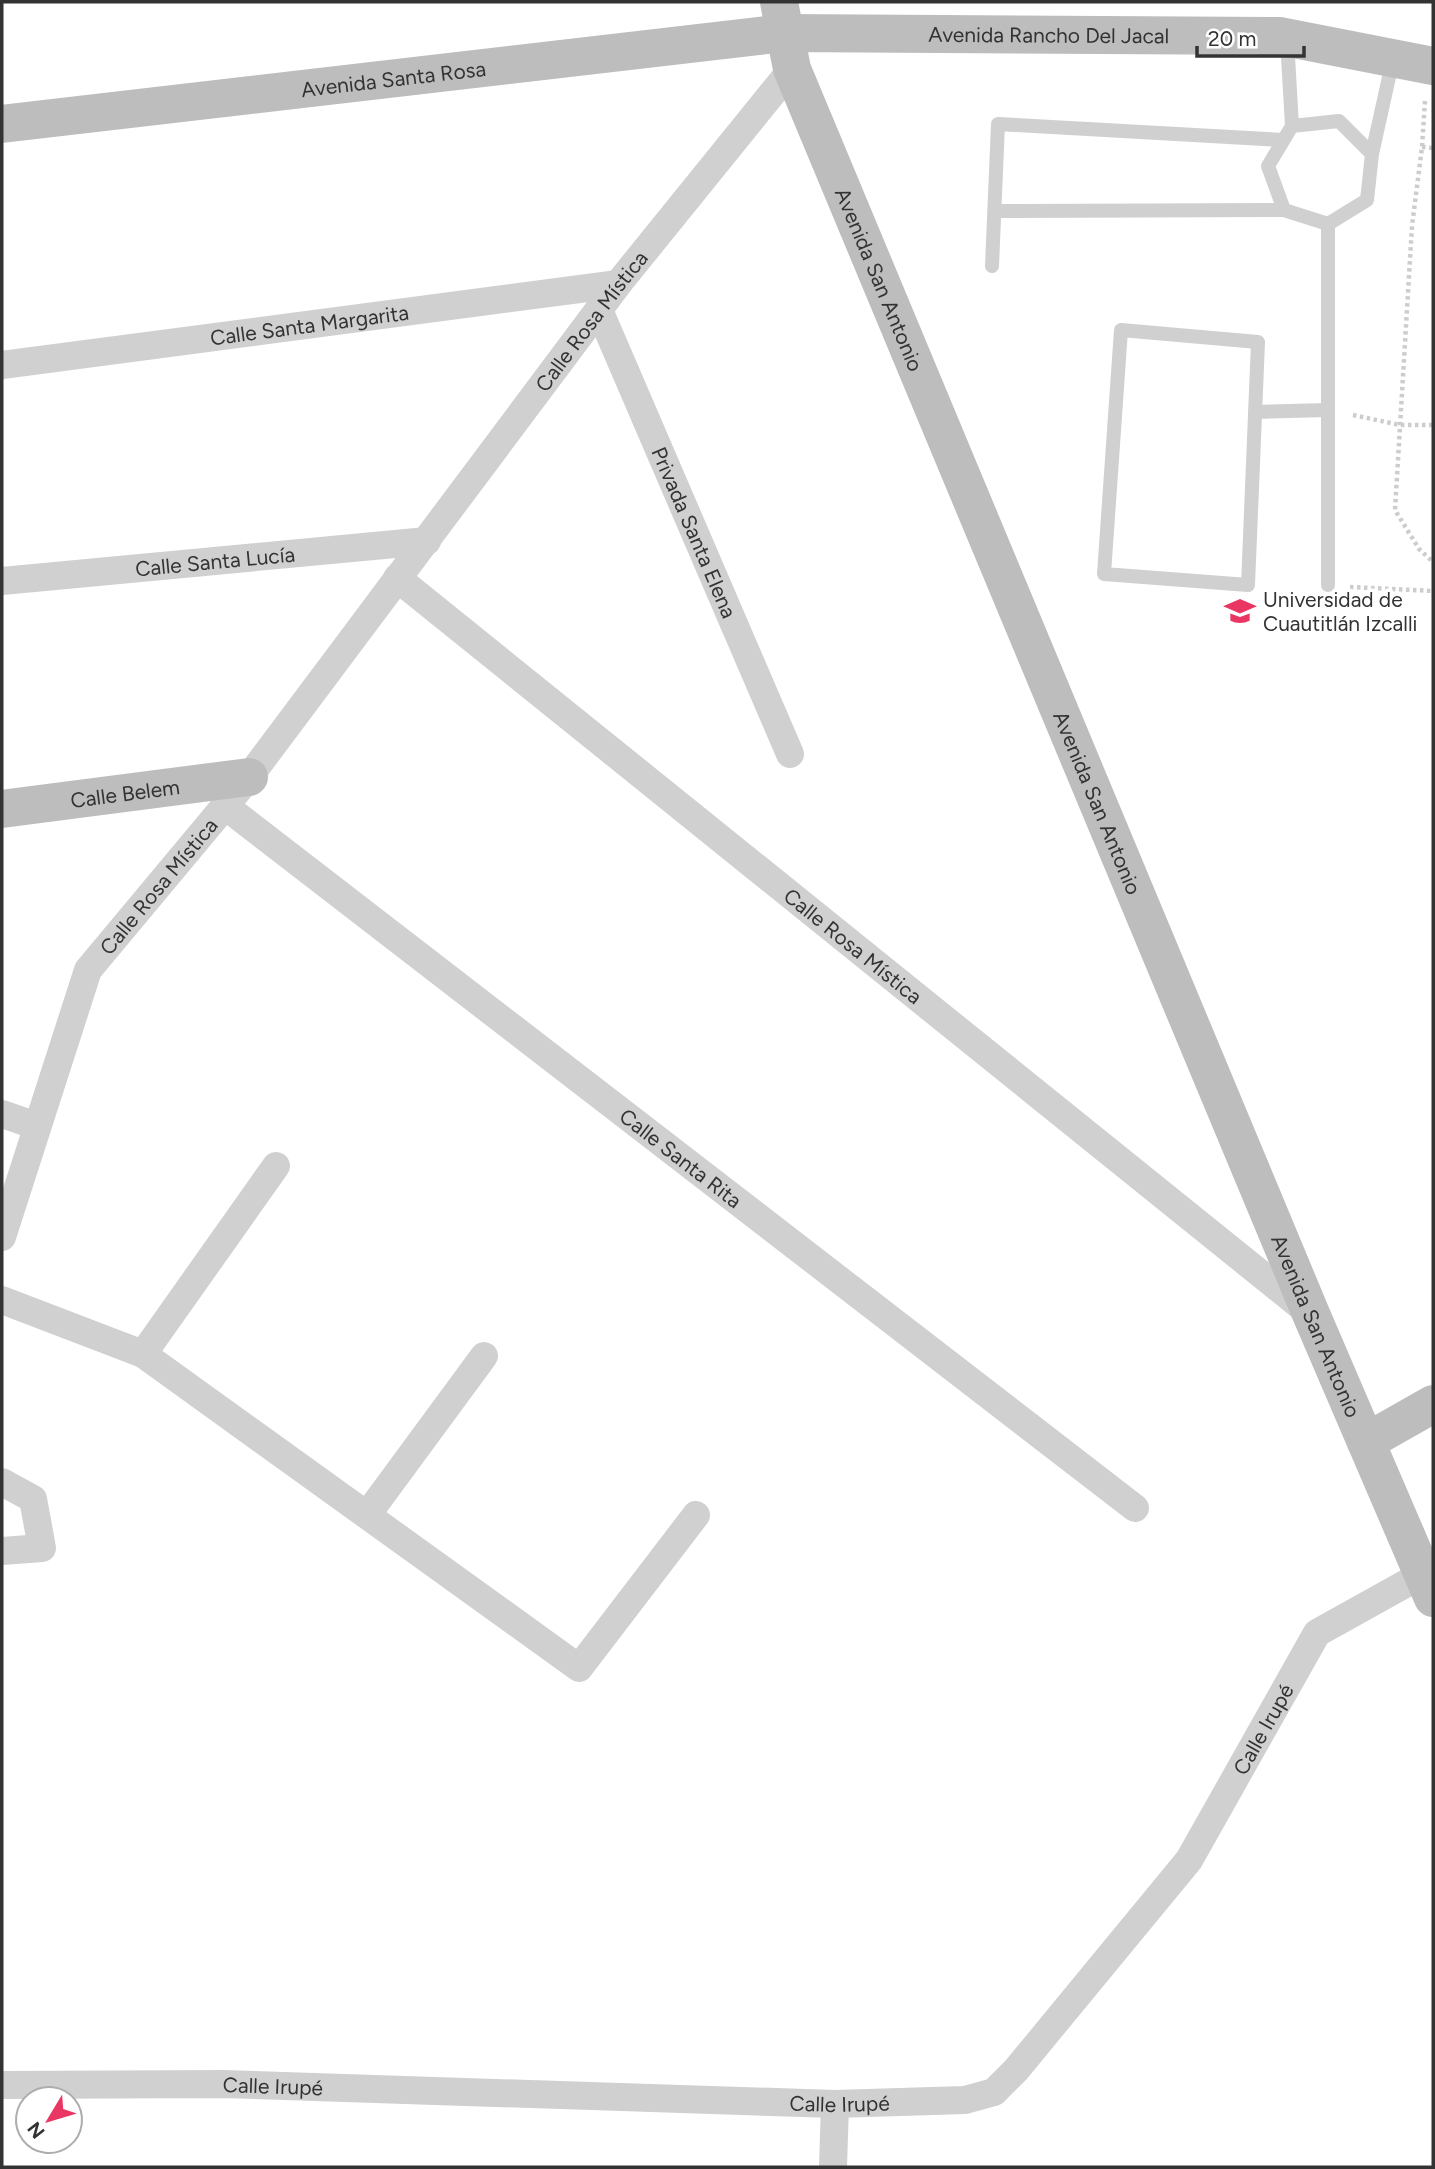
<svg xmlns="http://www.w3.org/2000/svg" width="1435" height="2169" font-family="Figtree,sans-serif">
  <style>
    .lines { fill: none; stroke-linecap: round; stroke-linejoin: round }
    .path { stroke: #cdcdcd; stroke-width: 4.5; stroke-dasharray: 3.5 3.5; stroke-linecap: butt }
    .lane { stroke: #d0d0d0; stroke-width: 14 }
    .street { stroke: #d0d0d0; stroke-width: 28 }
    .secondary { stroke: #bdbdbd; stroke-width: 38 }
    .labels { text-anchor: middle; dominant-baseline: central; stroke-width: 7; stroke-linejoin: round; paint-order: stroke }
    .street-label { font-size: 21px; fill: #333; stroke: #fff }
    .poi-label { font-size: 21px; fill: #333; stroke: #fff; text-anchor: start }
  </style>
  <rect width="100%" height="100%" fill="#fff"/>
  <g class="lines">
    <g class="path">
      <polyline points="1425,101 1422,147 1412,226 1395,510 1419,549 1433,562"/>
      <polyline points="1422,147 1433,148"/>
      <polyline points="1353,415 1400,425 1433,425"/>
      <polyline points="1350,587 1433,591"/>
    </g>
    <g class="lane">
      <polyline points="1287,39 1292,126"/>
      <polygon points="1339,121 1372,154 1367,200 1328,224 1284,210 1268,166 1292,126"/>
      <polyline points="1372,154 1393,59"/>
      <polyline points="995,211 1284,210"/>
      <polyline points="1328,224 1328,585"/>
      <polyline points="992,266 998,124 1283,140"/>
      <polygon points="1121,330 1258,342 1248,585 1104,574"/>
      <polyline points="1255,412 1328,410"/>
    </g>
    <g class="street">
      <path id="s1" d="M599,310L790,754"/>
      <path id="s2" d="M2,365L618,284"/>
      <path id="s3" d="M397,578L1308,1312"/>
      <path id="s4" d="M2,581L427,541"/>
      <path id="s5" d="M225,806L1135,1508"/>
      <polyline points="2,1114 37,1126"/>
      <path id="s6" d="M2,1237L88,970L249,777L618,284L792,69"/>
      <polyline points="2,1300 143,1354 579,1668 696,1515"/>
      <polyline points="143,1354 276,1166"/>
      <polyline points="2,1482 33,1499 42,1548 2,1551"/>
      <polyline points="367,1515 484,1356"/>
      <path id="s7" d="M2,2085L222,2084L835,2104L965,2100L994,2092L1016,2070L1189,1860L1317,1633L1423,1574"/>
      <polyline points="833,2167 835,2104"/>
    </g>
    <g class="secondary">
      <path id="s8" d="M779,2L792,69L1311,1314L1433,1598"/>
      <path id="s9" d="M2,124L785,33L1279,36L1433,66"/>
      <path id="s10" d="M2,809L249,777"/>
      <polyline points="1366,1442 1433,1404"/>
    </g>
  </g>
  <defs>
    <g id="university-bare" transform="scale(2.415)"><path d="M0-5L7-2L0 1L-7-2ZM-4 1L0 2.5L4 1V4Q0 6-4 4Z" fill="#e93663" stroke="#fff" stroke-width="2.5" paint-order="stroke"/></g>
  </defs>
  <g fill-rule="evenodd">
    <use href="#university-bare" x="1240" y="611"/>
  </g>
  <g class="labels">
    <g class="street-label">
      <text stroke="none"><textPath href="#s9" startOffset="1052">Avenida Rancho Del Jacal</textPath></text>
      <text stroke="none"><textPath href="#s9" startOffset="394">Avenida Santa Rosa</textPath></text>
      <text stroke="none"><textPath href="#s8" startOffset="296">Avenida San Antonio</textPath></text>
      <text stroke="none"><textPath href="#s6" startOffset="1102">Calle Rosa Mística</textPath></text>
      <text stroke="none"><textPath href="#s2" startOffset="310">Calle Santa Margarita</textPath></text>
      <text stroke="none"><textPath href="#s1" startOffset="242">Privada Santa Elena</textPath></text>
      <text stroke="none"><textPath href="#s4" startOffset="214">Calle Santa Lucía</textPath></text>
      <text stroke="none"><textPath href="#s10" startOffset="124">Calle Belem</textPath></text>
      <text stroke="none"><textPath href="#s8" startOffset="863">Avenida San Antonio</textPath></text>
      <text stroke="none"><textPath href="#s6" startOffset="390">Calle Rosa Mística</textPath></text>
      <text stroke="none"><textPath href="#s3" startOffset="586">Calle Rosa Mística</textPath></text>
      <text stroke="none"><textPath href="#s5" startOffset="576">Calle Santa Rita</textPath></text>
      <text stroke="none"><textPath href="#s8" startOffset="1430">Avenida San Antonio</textPath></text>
      <text stroke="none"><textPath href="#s7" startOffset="1447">Calle Irupé</textPath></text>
      <text stroke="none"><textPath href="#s7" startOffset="271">Calle Irupé</textPath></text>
      <text stroke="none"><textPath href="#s7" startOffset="838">Calle Irupé</textPath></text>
    </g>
    <g class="poi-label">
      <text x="1263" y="599">Universidad de<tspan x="1263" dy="24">Cuautitlán Izcalli</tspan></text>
    </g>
  </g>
  <rect width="1435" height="2169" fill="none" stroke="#333333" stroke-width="7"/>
  <g transform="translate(49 2120) rotate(232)"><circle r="33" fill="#ffffff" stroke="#adadad" stroke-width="2"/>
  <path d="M0-5L12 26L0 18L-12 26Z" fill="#e93663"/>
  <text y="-10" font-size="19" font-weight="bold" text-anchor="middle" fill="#333333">N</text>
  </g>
  <path d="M1197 46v10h107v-10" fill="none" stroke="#333333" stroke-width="3.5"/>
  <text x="1208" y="46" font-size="21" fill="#333333" stroke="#ffffff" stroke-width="5" paint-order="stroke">20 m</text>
</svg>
